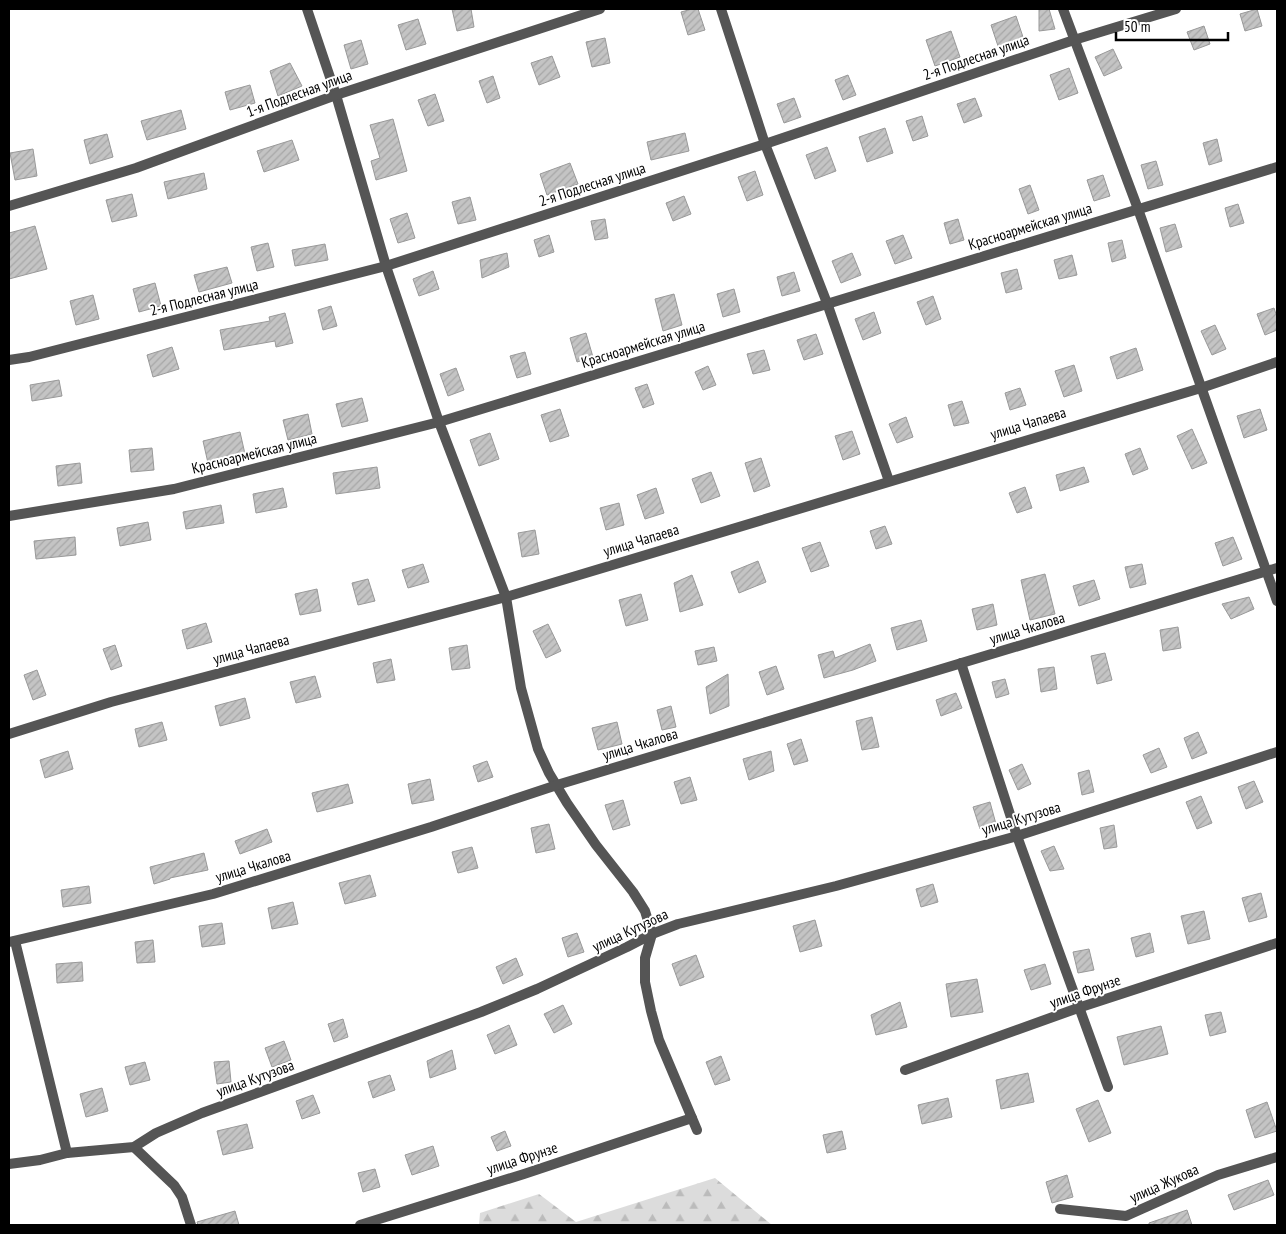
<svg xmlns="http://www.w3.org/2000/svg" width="1286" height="1234" font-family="'PT Sans Narrow',sans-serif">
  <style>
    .forest { fill: url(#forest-firs) }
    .building { fill: url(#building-hatch); stroke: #999 }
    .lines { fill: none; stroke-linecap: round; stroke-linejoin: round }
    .street { stroke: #555; stroke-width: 10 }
    .labels { text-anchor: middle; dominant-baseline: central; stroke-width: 4; stroke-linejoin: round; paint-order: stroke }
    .street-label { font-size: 15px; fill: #000; stroke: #fff }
  </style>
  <defs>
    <pattern id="forest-firs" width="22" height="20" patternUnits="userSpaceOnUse" patternTransform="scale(1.25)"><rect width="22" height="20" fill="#dcdcdc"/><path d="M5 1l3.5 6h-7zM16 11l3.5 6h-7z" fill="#bbb"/></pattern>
    <pattern id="building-hatch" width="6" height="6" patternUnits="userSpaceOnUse" patternTransform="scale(1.25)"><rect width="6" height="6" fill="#c4c4c4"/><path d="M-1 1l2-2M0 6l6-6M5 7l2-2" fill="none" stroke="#a7a7a7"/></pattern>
  </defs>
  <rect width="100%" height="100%" fill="#fff"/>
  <polygon class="forest" points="715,1178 772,1225 479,1225 480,1213 539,1194 576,1222"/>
  <g class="building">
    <polygon points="452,9 471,9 474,27 457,31"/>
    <polygon points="692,9 698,9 705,30 688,35 681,12"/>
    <polygon points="1039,9 1049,9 1055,29 1039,31"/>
    <polygon points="1257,9 1262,26 1245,31 1240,14"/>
    <polygon points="1016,16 1024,40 999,49 991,25"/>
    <polygon points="418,19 426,44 406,50 398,25"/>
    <polygon points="1204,26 1210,44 1194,50 1187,32"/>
    <polygon points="951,31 960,57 935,66 926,40"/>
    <polygon points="605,38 610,63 592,67 586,42"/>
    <polygon points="361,40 368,64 351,69 344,45"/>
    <polygon points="1113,49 1122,68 1104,76 1095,57"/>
    <polygon points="552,56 560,77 539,85 531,63"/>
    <polygon points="290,63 302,86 278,96 270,71"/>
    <polygon points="1069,68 1078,93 1059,100 1050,75"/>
    <polygon points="848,75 856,95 843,100 835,80"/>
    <polygon points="493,76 500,98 487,103 479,81"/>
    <polygon points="250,85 255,103 230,110 225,92"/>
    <polygon points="435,94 444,121 428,126 418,100"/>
    <polygon points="794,98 801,117 784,123 777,104"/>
    <polygon points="975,98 982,116 964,123 957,104"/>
    <polygon points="181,110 186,129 147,140 141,121"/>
    <polygon points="922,116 928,136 913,141 906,121"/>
    <polygon points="393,119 407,171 376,180 371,161 380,158 370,125"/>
    <polygon points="885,128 893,153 867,162 859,137"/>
    <polygon points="685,133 689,151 651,160 647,142"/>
    <polygon points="107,134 113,157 90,164 84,140"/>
    <polygon points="1217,139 1222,161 1209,165 1203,143"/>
    <polygon points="292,140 299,160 264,172 257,151"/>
    <polygon points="827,147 836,171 815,179 806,155"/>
    <polygon points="33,149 37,176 15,180 10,153"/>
    <polygon points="1156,161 1163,185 1148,189 1141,165"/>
    <polygon points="570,163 578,184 547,195 540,174"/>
    <polygon points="755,171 763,195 747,201 738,177"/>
    <polygon points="204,173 207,189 168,199 164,182"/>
    <polygon points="1103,175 1110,196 1094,201 1087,180"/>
    <polygon points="1030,185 1039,210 1028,214 1019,189"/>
    <polygon points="132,194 137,216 112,222 106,200"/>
    <polygon points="684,196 691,214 673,221 666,203"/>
    <polygon points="470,197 476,220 458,224 452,202"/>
    <polygon points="1238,204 1244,223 1230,227 1225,208"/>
    <polygon points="407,213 415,238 398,243 390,219"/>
    <polygon points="605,219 608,238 595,240 591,221"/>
    <polygon points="958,219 964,240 950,244 944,223"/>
    <polygon points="1175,224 1182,247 1166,252 1160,228"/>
    <polygon points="35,226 47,269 9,279 9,233"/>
    <polygon points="549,235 554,252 539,257 534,240"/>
    <polygon points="903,235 912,258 895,264 886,241"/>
    <polygon points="1122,240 1126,258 1112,262 1108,243"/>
    <polygon points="268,243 274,267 257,271 251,247"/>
    <polygon points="325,244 328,260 295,266 292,250"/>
    <polygon points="507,253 509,267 482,278 480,260"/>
    <polygon points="852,253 861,275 841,283 832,261"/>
    <polygon points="1072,255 1077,275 1059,279 1054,260"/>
    <polygon points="227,267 232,283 199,292 194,275"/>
    <polygon points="1017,269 1022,289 1006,293 1001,273"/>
    <polygon points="433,271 439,289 419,296 413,279"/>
    <polygon points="794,272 800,291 782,296 777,277"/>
    <polygon points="155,283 161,306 139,312 133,289"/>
    <polygon points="734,289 740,312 723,317 717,294"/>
    <polygon points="674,294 682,325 663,331 655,299"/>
    <polygon points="93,295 99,319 76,325 70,301"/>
    <polygon points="933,296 941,319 926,325 917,302"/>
    <polygon points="331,306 337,326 323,330 318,310"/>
    <polygon points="1274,308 1277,317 1277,330 1265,335 1257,314"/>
    <polygon points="874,312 881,333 863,340 855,319"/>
    <polygon points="285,313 293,343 276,347 275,341 224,350 220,330 270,321 269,317"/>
    <polygon points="1215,325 1226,349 1212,355 1201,331"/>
    <polygon points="586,333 593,357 577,362 570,338"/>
    <polygon points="816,334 823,354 804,360 797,340"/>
    <polygon points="172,347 179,369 153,377 147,355"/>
    <polygon points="1136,348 1143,370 1117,379 1110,357"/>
    <polygon points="764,350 770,370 753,374 747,354"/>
    <polygon points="525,352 531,374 517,378 510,356"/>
    <polygon points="1074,365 1082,391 1064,397 1055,371"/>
    <polygon points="708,366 716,385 703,390 695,372"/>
    <polygon points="456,368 464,390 448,396 440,374"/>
    <polygon points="59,380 62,396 32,401 30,385"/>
    <polygon points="647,384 654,404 643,408 635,388"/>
    <polygon points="1020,388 1026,405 1010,410 1005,393"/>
    <polygon points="362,398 368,421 342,427 336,404"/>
    <polygon points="962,401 969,423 954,426 948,405"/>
    <polygon points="560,409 569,436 550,442 541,415"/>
    <polygon points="1260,409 1267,430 1244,438 1237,416"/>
    <polygon points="308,414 312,434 288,440 283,420"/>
    <polygon points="906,417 913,437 897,443 889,424"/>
    <polygon points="1192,429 1207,463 1192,469 1177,436"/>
    <polygon points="852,431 860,454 843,460 835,436"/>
    <polygon points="240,432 245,454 208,463 203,441"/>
    <polygon points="490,433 499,459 479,466 470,440"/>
    <polygon points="152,448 154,470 131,472 129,450"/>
    <polygon points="1140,448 1148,469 1133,475 1125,454"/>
    <polygon points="761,458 770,486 754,492 745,463"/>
    <polygon points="80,463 82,483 58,486 56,466"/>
    <polygon points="377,467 380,488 336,494 333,473"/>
    <polygon points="1084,467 1089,482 1060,491 1056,475"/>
    <polygon points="711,472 720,496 701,503 692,479"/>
    <polygon points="1025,487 1032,508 1017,513 1009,493"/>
    <polygon points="283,488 287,507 256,513 253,494"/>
    <polygon points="656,488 664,513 645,519 637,495"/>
    <polygon points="619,503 624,525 606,530 600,508"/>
    <polygon points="221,505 224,523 186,529 183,512"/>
    <polygon points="148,522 151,540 120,546 117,528"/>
    <polygon points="885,526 892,544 876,549 870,531"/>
    <polygon points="535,530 539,554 522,557 518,533"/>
    <polygon points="75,537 76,555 36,559 34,541"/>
    <polygon points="1233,537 1242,559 1223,566 1215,543"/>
    <polygon points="820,542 829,566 811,572 802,548"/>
    <polygon points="758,561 766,582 739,593 731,572"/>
    <polygon points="423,564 429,582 408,588 402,570"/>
    <polygon points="1142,564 1146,584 1130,588 1125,567"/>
    <polygon points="1045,574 1055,614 1030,620 1021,580"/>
    <polygon points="692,575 703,605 680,612 674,583"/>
    <polygon points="368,579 375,601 358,605 352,583"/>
    <polygon points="1094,580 1100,599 1079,606 1073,586"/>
    <polygon points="317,589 321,611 300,615 295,594"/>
    <polygon points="641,594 648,620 626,626 619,600"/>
    <polygon points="1249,597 1254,609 1231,619 1222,604"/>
    <polygon points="993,604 997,625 977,630 972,609"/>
    <polygon points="921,620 927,641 897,650 891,628"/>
    <polygon points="206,623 212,642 187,649 182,630"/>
    <polygon points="548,624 561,651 546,658 533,631"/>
    <polygon points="1178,627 1181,648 1163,651 1160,630"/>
    <polygon points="870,644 876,661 853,670 824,678 818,655 833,651 835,658"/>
    <polygon points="115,645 122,666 111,670 103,649"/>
    <polygon points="467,645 470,668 452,670 449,648"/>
    <polygon points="714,647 717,661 698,665 695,651"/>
    <polygon points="1105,653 1112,680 1097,684 1091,656"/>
    <polygon points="391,659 395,680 377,683 373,663"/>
    <polygon points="776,666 784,689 767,695 759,672"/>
    <polygon points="1054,667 1057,689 1041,692 1038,669"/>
    <polygon points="37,670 46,695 33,700 24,675"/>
    <polygon points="728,674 729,706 710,714 706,687"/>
    <polygon points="315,676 321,697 296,703 290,682"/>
    <polygon points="1005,679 1009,694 996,698 992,682"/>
    <polygon points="956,693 962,708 941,716 936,700"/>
    <polygon points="245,698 250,718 220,726 215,706"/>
    <polygon points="671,706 676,727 662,730 657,710"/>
    <polygon points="872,717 879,747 862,750 856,721"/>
    <polygon points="162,722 167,740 139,747 135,729"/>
    <polygon points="617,722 622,744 598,750 592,728"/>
    <polygon points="1198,732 1207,753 1192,759 1184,738"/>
    <polygon points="801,739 808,761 794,765 787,744"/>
    <polygon points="1159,748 1167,767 1151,773 1143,755"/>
    <polygon points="68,751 73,769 45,778 40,760"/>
    <polygon points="771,751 774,771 749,780 743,759"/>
    <polygon points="487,761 493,777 478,782 473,766"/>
    <polygon points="1022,764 1031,784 1018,790 1009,770"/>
    <polygon points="1089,770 1094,792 1082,795 1078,773"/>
    <polygon points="690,777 697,800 681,804 674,782"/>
    <polygon points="430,779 434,800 412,804 408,784"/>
    <polygon points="1254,781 1263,802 1246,809 1238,787"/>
    <polygon points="348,784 353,803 317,812 312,793"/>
    <polygon points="1201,796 1212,823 1197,829 1186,802"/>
    <polygon points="623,800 630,825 613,830 605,805"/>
    <polygon points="990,802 996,824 980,829 973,807"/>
    <polygon points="549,824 555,849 536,853 531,828"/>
    <polygon points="1114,825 1117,847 1104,849 1100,828"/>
    <polygon points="267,829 272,842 240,854 235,841"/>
    <polygon points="1054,846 1064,869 1050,871 1041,851"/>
    <polygon points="472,847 478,868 458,873 452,852"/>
    <polygon points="204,853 208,870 170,878 170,879 154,884 150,867"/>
    <polygon points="370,875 376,896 345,904 339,883"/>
    <polygon points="933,884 938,902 921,907 916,889"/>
    <polygon points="89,886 91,903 63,907 61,890"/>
    <polygon points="1261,893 1267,917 1249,922 1242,898"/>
    <polygon points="293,902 298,924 272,929 268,908"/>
    <polygon points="1204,911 1210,939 1188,944 1181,916"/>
    <polygon points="815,920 822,946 800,952 793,926"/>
    <polygon points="222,923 225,944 202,947 199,926"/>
    <polygon points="577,933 584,952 568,957 562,938"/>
    <polygon points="1150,933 1154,952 1136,957 1131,938"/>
    <polygon points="153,940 155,962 137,963 135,942"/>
    <polygon points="1089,949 1094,970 1078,973 1073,952"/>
    <polygon points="696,955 704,977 680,986 672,964"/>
    <polygon points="516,958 523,975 503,984 496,967"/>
    <polygon points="82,962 83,981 57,983 56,964"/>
    <polygon points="1045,964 1051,984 1031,990 1024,970"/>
    <polygon points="977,979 983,1012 951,1017 946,984"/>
    <polygon points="900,1002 907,1027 876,1035 871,1015"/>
    <polygon points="563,1005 572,1024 554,1033 544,1014"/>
    <polygon points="1221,1012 1226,1032 1210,1036 1205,1015"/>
    <polygon points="343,1019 348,1037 334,1042 328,1024"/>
    <polygon points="509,1025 517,1045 495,1054 487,1035"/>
    <polygon points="1161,1026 1168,1054 1124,1065 1117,1037"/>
    <polygon points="284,1041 291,1060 272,1067 265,1048"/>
    <polygon points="452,1050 456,1069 430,1078 427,1061"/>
    <polygon points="721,1056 730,1080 715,1085 706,1062"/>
    <polygon points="229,1061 231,1082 217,1084 214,1062"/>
    <polygon points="145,1062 150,1080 130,1085 125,1067"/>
    <polygon points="1028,1073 1034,1102 1001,1109 996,1080"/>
    <polygon points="390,1075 395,1090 373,1098 368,1082"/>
    <polygon points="102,1088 108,1111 86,1117 80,1094"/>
    <polygon points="313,1095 320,1113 302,1119 296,1101"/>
    <polygon points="948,1098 952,1117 922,1124 918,1105"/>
    <polygon points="1098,1100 1111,1133 1089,1142 1076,1109"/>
    <polygon points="1267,1102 1277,1131 1255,1138 1246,1110"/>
    <polygon points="247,1124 253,1148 223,1155 217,1131"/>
    <polygon points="505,1131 511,1146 497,1151 491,1137"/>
    <polygon points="842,1131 846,1149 827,1153 823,1135"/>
    <polygon points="433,1146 439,1166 412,1175 405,1155"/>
    <polygon points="375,1169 380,1187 363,1192 358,1173"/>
    <polygon points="1067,1175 1073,1197 1052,1203 1046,1182"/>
    <polygon points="1268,1180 1274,1195 1234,1210 1228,1195"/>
    <polygon points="1187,1210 1192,1225 1149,1225 1149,1223"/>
    <polygon points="235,1211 239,1225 198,1225 197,1222"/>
  </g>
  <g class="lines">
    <g class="street">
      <polyline points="307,9 336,95 386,266 439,422 506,597 521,688 538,749 549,773 567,803 596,845 633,892 645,911 652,934 645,958 645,982 651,1011 659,1040 697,1130"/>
      <polyline points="721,9 765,144 827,303 889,481"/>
      <polyline points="1063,9 1138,209 1277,601"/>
      <polyline points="9,206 136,168 336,95 600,9"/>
      <polyline points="9,360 29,357 386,266 765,144 1074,40 1176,9"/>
      <polyline points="9,516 174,489 439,422 1277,167"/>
      <polyline points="961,663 1017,836 1108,1087"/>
      <polyline points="9,734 111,702 506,597 1201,388 1277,362"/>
      <polyline points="15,941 67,1153"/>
      <polyline points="9,942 213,894 431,827 557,785 1277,568"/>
      <polyline points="905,1070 1078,1008 1277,943"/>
      <polyline points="134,1147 174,1185 182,1197 191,1225"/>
      <polyline points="9,1164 40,1160 67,1153 134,1147 156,1133 202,1113 481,1012 537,989 627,947 652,934 678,924 836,886 1017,836 1277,752"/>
      <polyline points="1060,1209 1126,1216 1218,1175 1277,1157"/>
      <polyline points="360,1225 524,1174 692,1118"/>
    </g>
  </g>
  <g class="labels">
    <g class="street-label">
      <text transform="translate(976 57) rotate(-19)">2-я Подлесная улица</text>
      <text transform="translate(299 93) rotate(-20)">1-я Подлесная улица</text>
      <text transform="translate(592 184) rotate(-18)">2-я Подлесная улица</text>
      <text transform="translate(1030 226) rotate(-17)">Красноармейская улица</text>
      <text transform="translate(204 297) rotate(-14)">2-я Подлесная улица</text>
      <text transform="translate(643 344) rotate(-17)">Красноармейская улица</text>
      <text transform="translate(1028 423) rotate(-17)">улица Чапаева</text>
      <text transform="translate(254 453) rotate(-14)">Красноармейская улица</text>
      <text transform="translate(641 540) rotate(-17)">улица Чапаева</text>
      <text transform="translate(1027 628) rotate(-17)">улица Чкалова</text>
      <text transform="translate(251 649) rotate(-15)">улица Чапаева</text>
      <text transform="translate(640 744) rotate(-17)">улица Чкалова</text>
      <text transform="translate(1021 818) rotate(-17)">улица Кутузова</text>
      <text transform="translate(253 866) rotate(-17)">улица Чкалова</text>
      <text transform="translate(630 930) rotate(-25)">улица Кутузова</text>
      <text transform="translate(1085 991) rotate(-19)">улица Фрунзе</text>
      <text transform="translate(255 1078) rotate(-20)">улица Кутузова</text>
      <text transform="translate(522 1158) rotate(-18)">улица Фрунзе</text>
      <text transform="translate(1164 1183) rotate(-24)">улица Жукова</text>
    </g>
  </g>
  <rect width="1286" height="1234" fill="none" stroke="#000000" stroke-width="20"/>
  <path d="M1116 32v8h112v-8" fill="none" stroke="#000000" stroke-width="2.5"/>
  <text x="1124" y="32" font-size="15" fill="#000000" stroke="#ffffff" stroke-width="4" paint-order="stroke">50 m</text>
</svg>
